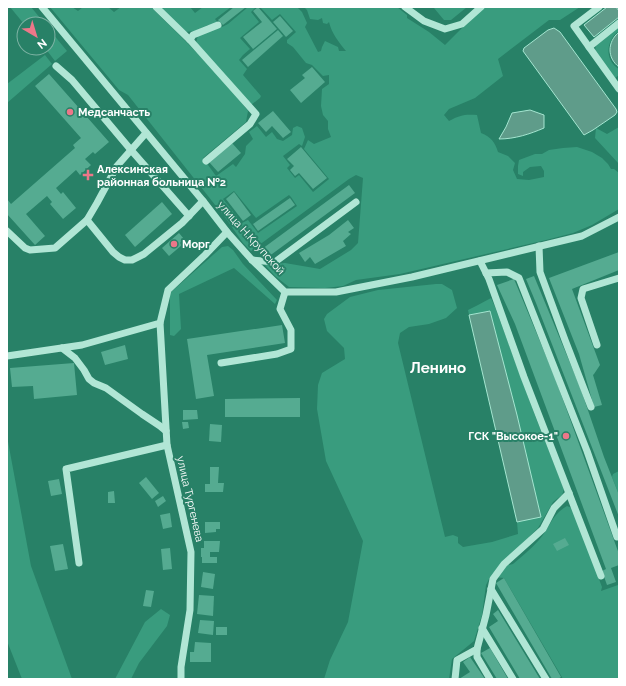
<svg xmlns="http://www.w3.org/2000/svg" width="626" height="686" font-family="Raleway,sans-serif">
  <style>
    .green { fill: #399c7e; fill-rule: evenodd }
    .water { fill: #5f9c8a; stroke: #a5e6d1 }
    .building { fill: #55ab91 }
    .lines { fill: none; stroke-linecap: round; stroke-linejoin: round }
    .minor { stroke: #b1e6d5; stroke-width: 7 }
    .poi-dot { fill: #ed7789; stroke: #288167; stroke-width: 1.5 }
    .labels { text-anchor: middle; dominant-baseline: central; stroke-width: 4; stroke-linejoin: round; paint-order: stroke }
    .poi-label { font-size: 11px; font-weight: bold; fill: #fff; stroke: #288167; text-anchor: start }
    .street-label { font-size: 11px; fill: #fff; stroke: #288167 }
    .district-label { font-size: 15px; font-weight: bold; fill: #fff; stroke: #288167 }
  </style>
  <rect width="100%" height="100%" fill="#288167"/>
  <g class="green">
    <polygon points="10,7 31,7 45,24 24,24"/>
    <path d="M50,7H72L78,11L83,7H108L114,12L121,7H151C184,40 220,73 248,111L246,122L203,158L216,176L233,164L236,167L245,154L246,146L253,139L249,132L257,126L266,137L272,132L277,139L283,141L292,135L293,128L297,126L302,128L305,137L302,146L299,144L283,156L290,165L287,168L295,178L299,175L313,192L329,179L304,149L308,140L314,144L331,137L328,129V121L323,115L321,106L322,89L329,84V75L323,76L312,65L306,63L293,47L287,43V40L296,32L280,14L272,20L260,7H297L302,12L307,23L305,27L318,52L321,51L322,47L325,41L338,47L339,51H346C338,41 332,34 329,22L327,24L323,23L322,18L318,20L310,19L307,10L304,7H397L407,15V18L429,32L445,45L462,28L485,7H580L560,20H549L498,59L503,76L475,98L449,109L444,115L449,121C460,115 465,114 477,115L481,133C491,137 495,142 498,152L508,156L515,163L513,170L517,179L529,180L544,177V171L541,166L530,167L523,172V176L518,174V166L519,160L535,154H542L549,150L563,148L577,147L592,152L602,158L608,164L611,169H614L619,173V209L592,225L573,233L546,240L400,274L356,280L343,286L325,288L289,287L275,276L265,265L285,263L320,269L351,250L358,243L363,178L356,175L349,179L251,251L243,243L227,220L128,95L119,90ZM234,191L256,218L289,195L291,197L297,206L258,233L248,220L242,223L223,199Z"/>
    <polygon points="165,7 190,7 195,13 203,7 231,7 215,19 218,23 210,25 208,25 195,31 185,32 162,9"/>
    <polygon points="248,7 256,7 251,12 259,22 240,38 250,49 243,55 239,60 247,69 243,75 261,96 260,98 251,105 196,43 198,35 220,26 222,27 228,24"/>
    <polygon points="430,7 467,7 451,20 444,20 434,8"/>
    <path d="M619,26V31C606,40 604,60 619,69V75L615,78L595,51L596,44Z"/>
    <polygon points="48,28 67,51 55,61 45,48 48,48"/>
    <polygon points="45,55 52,64 7,103 7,84"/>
    <path d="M619,127V164C611,155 603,147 595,138L596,128L607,134Z"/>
    <polygon points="228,246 233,250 243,264 277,300 275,304 234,268 179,294 181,329 174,336 170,335 170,293 222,247"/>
    <path d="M436,284H442L452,290L457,308L446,318L429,324L409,327L400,333L398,343L445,537L453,535L458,537V543L463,547L492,542L518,534L517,522L541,516L490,311L469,315L468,310L478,305L491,298L495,307L536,418L564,489L562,495L553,502L538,528L507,559L509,565L513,564C522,556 531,549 539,540C550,528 551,515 567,506L572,508L602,587L601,591L618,585L619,583V679H563L504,578L494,577L489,579L486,585L482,615L474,641L452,659L449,679H324L330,660L348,622L363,541L326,461L317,409L318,385L322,373L345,359L344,348L327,331L324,319L327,314L350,297L378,290Z"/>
    <polygon points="7,436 31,566 72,679 22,679 7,641"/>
    <polygon points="619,471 619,495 612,477 613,474"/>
    <polygon points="161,609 170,615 167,626 139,663 131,679 115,679 145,622"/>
  </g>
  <g class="water">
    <polygon points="607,7 616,7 619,11 619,17 594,37 584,25"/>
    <polygon points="554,28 560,32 616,109 617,112 615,115 593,130 584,135 523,51 524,48 548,30"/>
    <path d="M619,32V67C607,58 607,42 619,32Z"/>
    <path d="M530,110L544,115V128C530,134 515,139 499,139L506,127L512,113Z"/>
    <polygon points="490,311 517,415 541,517 517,522 469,315"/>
  </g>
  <g class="building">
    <polygon points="234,7 246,7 223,25 218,20"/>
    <polygon points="258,7 277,29 253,49 243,37 262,22 253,11"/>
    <polygon points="280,16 293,31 286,37 273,22"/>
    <polygon points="278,30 283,36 248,67 242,60"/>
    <polygon points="312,67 325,82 301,103 290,90 305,78 302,75"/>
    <polygon points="49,74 109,142 95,154 93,152 85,159 91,165 80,175 76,170 56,188 61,194 63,192 76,208 63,219 50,204 52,202 47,196 26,214 45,236 35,245 7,214 7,199 11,204 75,148 73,145 81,138 35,86"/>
    <polygon points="273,111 291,132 283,138 272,126 266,132 258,123"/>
    <polygon points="232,143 241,153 218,172 209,162"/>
    <polygon points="301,147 327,178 313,189 299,173 295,176 290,170 294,166 287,159"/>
    <polygon points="349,185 355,193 268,257 262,249"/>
    <polygon points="234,192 251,215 243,221 226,199"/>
    <polygon points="290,198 295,205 258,231 253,224"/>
    <polygon points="162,202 172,214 135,247 125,235"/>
    <polygon points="348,220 354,228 348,232 351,234 343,241 346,246 315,264 310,257 305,262 299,253 329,235"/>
    <polygon points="179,233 184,239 180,243 182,245 169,256 162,248"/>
    <polygon points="619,252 619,270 572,289 600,365 594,374 593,375 602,405 594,407 579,354 549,278"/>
    <polygon points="534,276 580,387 604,457 619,495 619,517 536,303 526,279"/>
    <polygon points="514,279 554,375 619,554 619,565 611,568 616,582 607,585 602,571 606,569 515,324 497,285"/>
    <polygon points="282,325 285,343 207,355 214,396 196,399 187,339"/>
    <polygon points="125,345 128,359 105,365 101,352"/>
    <polygon points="74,363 77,395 34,399 33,386 12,387 10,368"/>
    <polygon points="300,398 300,417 225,417 225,399"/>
    <polygon points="183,410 197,410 198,419 183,420"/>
    <polygon points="182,422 188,422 189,428 183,429"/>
    <polygon points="210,424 222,425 221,442 209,441"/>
    <polygon points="210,467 219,467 218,483 224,483 223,492 205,492 205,484 210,484"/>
    <polygon points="146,477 159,493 152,499 139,483"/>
    <polygon points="59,479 62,494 51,496 48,481"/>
    <polygon points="114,491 115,503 108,503 108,492"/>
    <polygon points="163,496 166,501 158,507 155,501"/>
    <polygon points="170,513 172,527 163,529 160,515"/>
    <polygon points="205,522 220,522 220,529 216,529 216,532 205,533"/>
    <polygon points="565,538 569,545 557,551 553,544"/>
    <polygon points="204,541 220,541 219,552 210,552 210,557 201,557 201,548 204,548"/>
    <polygon points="63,544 68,569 55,571 50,546"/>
    <polygon points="170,548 172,569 163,570 161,549"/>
    <rect x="202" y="557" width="15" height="6"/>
    <polygon points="203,572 215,574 213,589 201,587"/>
    <polygon points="504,578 561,677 558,679 552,679 496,583"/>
    <polygon points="146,590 154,591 151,607 143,606"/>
    <polygon points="199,595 214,596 213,616 197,614"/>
    <polygon points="498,610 540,679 520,679 489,627 498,621 493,614"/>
    <polygon points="200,620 214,621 213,635 198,633"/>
    <rect x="216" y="627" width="11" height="8"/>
    <polygon points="195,642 211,643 211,662 190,662 190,652 194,652"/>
    <polygon points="490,648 508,679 497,679 481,653"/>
    <polygon points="470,657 485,679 459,679 470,672 463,662"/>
  </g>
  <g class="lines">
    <g class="minor">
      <polyline points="42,7 203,201 227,232 252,260 285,292 336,292 412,277 582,236 619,217"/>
      <polyline points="156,7 190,40 256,114 250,124 206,161"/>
      <polyline points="405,7 424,21 445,29 462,24 481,7"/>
      <polyline points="619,23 589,47 619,89"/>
      <polyline points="190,40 193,35 218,25"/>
      <polyline points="589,47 574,26 599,7"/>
      <polyline points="56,66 72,80 131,150 189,216"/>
      <polyline points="87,220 113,252 119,257 125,260 132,260 144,254 182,223 203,201"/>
      <polyline points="7,231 25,248 30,250 55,248 87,220 97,203 117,166 146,133"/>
      <polyline points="539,246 540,272 565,340 591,407"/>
      <polyline points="252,260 275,262 356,202"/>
      <polyline points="480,261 489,279 524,377 601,576"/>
      <polyline points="486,273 507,272 519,278 587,451 617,537"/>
      <polyline points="160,323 167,445 191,552 190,610 181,667 181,679"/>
      <polyline points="597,345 581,298 583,289 619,278"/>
      <polyline points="62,348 75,358 84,370 89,379 94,383 106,388 142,414 160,426 166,431"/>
      <polyline points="7,356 82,345 160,323 168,290 205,255 227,232"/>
      <polyline points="221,363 277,354 291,349 291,330 280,309 285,292"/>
      <polyline points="79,563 66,469 167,445"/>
      <polyline points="491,589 546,679"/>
      <polyline points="482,628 513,679"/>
      <polyline points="477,649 477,657 490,679"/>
      <polyline points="455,679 457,660 477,649 486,615 493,579 504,564 543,529 554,508 569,493"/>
    </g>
  </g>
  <g class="poi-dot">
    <circle cx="70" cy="112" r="4"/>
    <path d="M86 169h4v4h4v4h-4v4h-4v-4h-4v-4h4z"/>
    <circle cx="174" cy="244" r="4"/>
    <circle cx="566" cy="436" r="4"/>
  </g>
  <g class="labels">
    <g class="poi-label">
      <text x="78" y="112">Медсанчасть</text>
      <text x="97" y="169">Алексинская<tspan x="97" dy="13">районная больница №2</tspan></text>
      <text x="182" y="244">Морг</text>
      <text x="558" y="436" text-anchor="end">ГСК "Высокое-1"</text>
    </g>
    <g class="street-label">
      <text transform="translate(251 238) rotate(48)">улица Н.Крупской</text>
      <text transform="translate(190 499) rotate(77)">улица Тургенева</text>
    </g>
    <g class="district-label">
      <text x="438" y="368">Ленино</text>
    </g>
  </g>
  <rect width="626" height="686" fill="none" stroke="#ffffff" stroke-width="16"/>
  <g transform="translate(36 36) rotate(142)"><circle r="19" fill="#288167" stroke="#7eb3a4"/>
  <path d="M0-3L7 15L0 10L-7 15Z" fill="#ed7789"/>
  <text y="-6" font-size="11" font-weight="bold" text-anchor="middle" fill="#ffffff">N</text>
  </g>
</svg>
